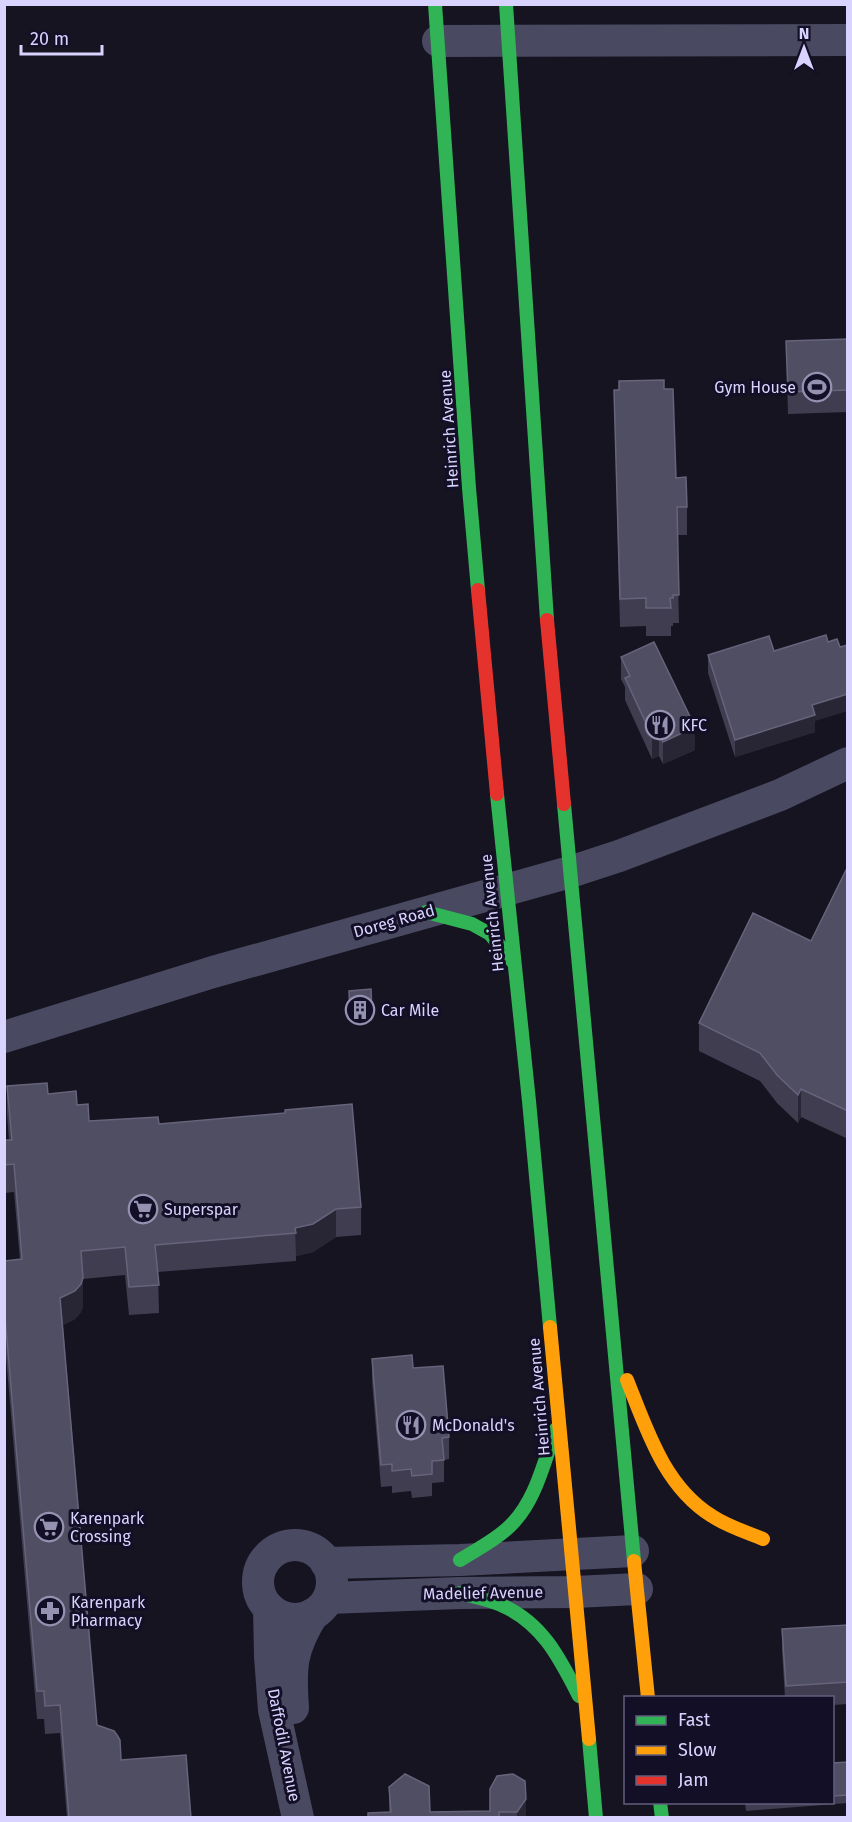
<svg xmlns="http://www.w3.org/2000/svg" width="852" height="1822" font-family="'Fira Sans',sans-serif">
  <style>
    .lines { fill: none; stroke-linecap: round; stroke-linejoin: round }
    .street { stroke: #4a4962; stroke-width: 32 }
    .fast { stroke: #30b455; stroke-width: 14 }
    .slow { stroke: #ff9f0a; stroke-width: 14 }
    .jam { stroke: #e5322d; stroke-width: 14 }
    .wall { fill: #403d50 }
    .shaded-wall { fill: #282635 }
    .building { fill: #504e63; stroke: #66637b; stroke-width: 1.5 }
    .labels { text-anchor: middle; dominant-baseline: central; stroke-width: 6; stroke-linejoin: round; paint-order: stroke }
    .poi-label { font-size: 16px; fill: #d9d4ff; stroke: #130f26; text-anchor: start }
    .street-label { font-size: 16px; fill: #d9d4ff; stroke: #130f26 }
  </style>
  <rect width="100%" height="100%" fill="#161421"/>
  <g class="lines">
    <g class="street">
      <polyline points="438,41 848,40"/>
      <polyline points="4,1037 213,972 570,872 619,856 780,795 848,763"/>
      <circle cx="295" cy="1582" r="37"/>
      <polyline points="326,1563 460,1560 633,1551"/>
      <polyline points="329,1598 460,1593 575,1592 637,1589"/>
      <polyline points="269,1608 270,1656 274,1710 298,1818"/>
      <path d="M293,1708C290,1667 291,1649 313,1614"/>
    </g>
    <g class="fast">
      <polyline points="435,4 469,488 478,590"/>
      <polyline points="506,4 547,620"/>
      <polyline points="497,794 529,1101 550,1327"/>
      <polyline points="564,804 634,1561"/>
      <polyline points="426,912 472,924 490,934 514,963"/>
      <path d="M460,1560C477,1549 496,1540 510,1526C536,1501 544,1461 556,1429"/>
      <path d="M460,1593C474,1597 488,1599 501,1605C542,1622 560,1659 579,1696"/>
      <polyline points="589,1739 596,1818"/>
      <polyline points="660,1802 662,1818"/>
    </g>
    <g class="slow">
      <polyline points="550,1327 589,1739"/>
      <path d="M627,1380C647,1430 664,1486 712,1516C727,1526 746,1532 763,1539"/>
      <polyline points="634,1561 648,1698"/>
    </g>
    <g class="jam">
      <polyline points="478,590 497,794"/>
      <polyline points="547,620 564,804"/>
    </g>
  </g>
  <g class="wall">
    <polygon points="848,339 848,412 788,414 786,341"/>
    <polygon points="664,389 676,478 687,507 687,535 677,535 679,623 673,623 673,626 671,626 671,636 646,636 646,626 620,627 614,390"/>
    <polygon points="774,651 815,721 815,732 735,757 708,673 708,655"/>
    <polygon points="621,657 695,750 663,764 659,756 652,759 625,700 625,687 621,679"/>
    <polygon points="848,866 848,1139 801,1117 798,1123 777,1103 760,1081 699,1051 699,1023 811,941"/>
    <polygon points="371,989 372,1021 350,1022 349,999"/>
    <polygon points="7,1086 48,1094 77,1105 89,1121 159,1124 361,1207 361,1235 336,1237 313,1252 296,1256 296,1261 158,1272 159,1313 129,1315 125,1275 83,1279 83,1306 81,1312 75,1319 63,1325 97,1725 121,1760 191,1818 67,1818 60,1733 45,1734 44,1719 37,1719 4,1333 4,1263 20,1260 14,1192 4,1193 4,1140 9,1140 7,1114"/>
    <polygon points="372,1359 449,1437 449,1459 444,1460 444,1482 432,1483 432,1496 412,1498 411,1491 392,1493 392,1486 381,1487 372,1381"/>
    <polygon points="848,1625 848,1704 832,1705 832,1698 785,1698 782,1651 782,1629"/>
    <polygon points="848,1762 848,1803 746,1811 745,1803 832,1803 832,1763"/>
    <polygon points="389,1787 430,1812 490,1811 490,1789 526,1818 368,1818 389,1812"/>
  </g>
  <g class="shaded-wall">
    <polygon points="848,694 848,711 815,721 815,732 735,757 735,740 812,705"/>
    <polygon points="695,727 695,750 663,764 663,742"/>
    <polygon points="659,734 659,756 652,759 652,736"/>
    <polygon points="801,1089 801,1117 798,1123 798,1095"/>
    <polygon points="336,1209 336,1237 313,1252 296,1256 295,1228"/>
    <polygon points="83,1278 83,1306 81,1312 75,1319 60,1326 60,1298"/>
    <polygon points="526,1799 526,1818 517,1818 517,1812"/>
  </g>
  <g class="building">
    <polygon points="848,339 848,390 788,392 786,341"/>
    <polygon points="664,380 664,389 673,389 676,478 686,477 687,507 677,507 679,595 673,595 673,598 670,598 671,608 646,608 646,598 620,599 614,390 619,390 619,381"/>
    <polygon points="826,635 828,642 837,639 840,647 848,645 848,694 812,705 815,715 735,740 708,655 769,636 774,651"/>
    <polygon points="654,642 695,727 663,742 659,734 652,736 625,678 630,676 621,657"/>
    <polygon points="848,866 848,1111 801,1089 798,1095 777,1075 760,1053 699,1023 753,913 811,941"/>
    <polygon points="371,989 372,1013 350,1014 349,991"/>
    <polygon points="47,1083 48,1094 76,1091 77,1105 88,1104 89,1121 158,1117 159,1124 285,1113 285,1110 352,1104 361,1207 336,1209 313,1224 295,1228 296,1233 155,1245 159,1285 129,1287 125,1247 81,1251 83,1278 81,1284 75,1291 60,1298 97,1725 114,1731 117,1735 120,1740 121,1760 186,1755 191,1818 69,1818 60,1705 45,1706 44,1691 37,1691 4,1305 5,1261 22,1259 14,1164 4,1165 4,1140 12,1140 7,1086"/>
    <polygon points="412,1355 413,1368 443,1366 449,1437 442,1438 444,1460 432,1461 432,1474 412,1476 411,1469 392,1471 392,1464 381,1465 372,1359"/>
    <polygon points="848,1625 848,1682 786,1686 782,1629"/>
    <polygon points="848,1762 848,1795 832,1796 832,1763"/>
    <polygon points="405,1774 429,1786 430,1812 490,1811 490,1789 497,1776 513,1774 525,1781 526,1799 517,1812 499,1812 499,1818 368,1818 368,1813 391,1812 389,1787"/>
  </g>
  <defs>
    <g id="stadium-ring" transform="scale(1.5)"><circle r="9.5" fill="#130f26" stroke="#9591b1" stroke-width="1.5"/><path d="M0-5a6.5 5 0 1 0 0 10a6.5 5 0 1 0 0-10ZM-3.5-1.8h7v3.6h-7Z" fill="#9591b1"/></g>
    <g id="restaurant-ring" transform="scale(1.5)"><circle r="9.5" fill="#130f26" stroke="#9591b1" stroke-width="1.5"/><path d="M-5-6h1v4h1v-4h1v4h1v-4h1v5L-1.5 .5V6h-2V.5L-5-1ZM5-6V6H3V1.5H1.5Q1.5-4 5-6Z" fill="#9591b1"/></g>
    <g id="building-ring" transform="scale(1.5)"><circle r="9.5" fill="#130f26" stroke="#9591b1" stroke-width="1.5"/><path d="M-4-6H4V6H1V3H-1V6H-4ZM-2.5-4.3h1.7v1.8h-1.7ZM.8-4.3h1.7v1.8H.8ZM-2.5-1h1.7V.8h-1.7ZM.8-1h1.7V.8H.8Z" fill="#9591b1"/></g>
    <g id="supermarket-ring" transform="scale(1.5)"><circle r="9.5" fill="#130f26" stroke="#9591b1" stroke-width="1.5"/><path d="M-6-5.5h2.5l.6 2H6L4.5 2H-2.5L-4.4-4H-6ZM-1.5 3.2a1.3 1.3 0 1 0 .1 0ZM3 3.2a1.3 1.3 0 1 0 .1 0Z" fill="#9591b1"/></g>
    <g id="pharmacy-ring" transform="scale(1.5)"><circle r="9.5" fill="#130f26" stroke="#9591b1" stroke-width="1.5"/><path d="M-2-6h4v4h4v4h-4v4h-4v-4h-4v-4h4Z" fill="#9591b1"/></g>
  </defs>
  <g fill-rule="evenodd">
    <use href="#stadium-ring" x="817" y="387"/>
    <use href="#restaurant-ring" x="660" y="725"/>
    <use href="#building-ring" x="360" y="1010"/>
    <use href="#supermarket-ring" x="143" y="1209"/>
    <use href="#restaurant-ring" x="411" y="1425"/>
    <use href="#supermarket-ring" x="49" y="1527"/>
    <use href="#pharmacy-ring" x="50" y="1611"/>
  </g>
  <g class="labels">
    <g class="poi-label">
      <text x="796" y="387" text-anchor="end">Gym House</text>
      <text x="681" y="725">KFC</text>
      <text x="381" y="1010">Car Mile</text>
      <text x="164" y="1209">Superspar</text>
      <text x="432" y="1425">McDonald's</text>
      <text x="70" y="1518">Karenpark<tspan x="70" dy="18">Crossing</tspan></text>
      <text x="71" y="1602">Karenpark<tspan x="71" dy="18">Pharmacy</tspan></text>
    </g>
    <g class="street-label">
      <text transform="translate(449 429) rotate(-94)">Heinrich Avenue</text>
      <text transform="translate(492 913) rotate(-96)">Heinrich Avenue</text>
      <text transform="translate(394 921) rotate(-16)">Doreg Road</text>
      <text transform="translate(539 1397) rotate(-95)">Heinrich Avenue</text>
      <text transform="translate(483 1593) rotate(-1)">Madelief Avenue</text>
      <text transform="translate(284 1745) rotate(79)">Daffodil Avenue</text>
    </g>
  </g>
  <rect width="852" height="1822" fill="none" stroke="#d9d4ff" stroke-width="12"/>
  <rect x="624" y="1696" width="210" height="108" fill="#130f26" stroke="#625e7d" stroke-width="1.5"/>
  <rect x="636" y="1716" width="30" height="9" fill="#30b455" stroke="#625e7d" stroke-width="1.5"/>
  <text x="678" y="1726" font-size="18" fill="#d9d4ff">Fast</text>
  <rect x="636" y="1746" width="30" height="9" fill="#ff9f0a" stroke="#625e7d" stroke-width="1.5"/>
  <text x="678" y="1756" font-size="18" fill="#d9d4ff">Slow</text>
  <rect x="636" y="1776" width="30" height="9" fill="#e5322d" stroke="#625e7d" stroke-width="1.5"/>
  <text x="678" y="1786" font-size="18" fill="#d9d4ff">Jam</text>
  <g transform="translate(804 48)" stroke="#130f26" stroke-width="4.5" paint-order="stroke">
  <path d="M0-4.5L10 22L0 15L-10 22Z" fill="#d9d4ff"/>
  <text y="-9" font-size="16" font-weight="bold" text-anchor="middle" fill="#d9d4ff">N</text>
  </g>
  <path d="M21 45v9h81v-9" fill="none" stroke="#d9d4ff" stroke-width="3"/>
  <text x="30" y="45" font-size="18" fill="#d9d4ff" stroke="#130f26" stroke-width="4.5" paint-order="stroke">20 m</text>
</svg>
